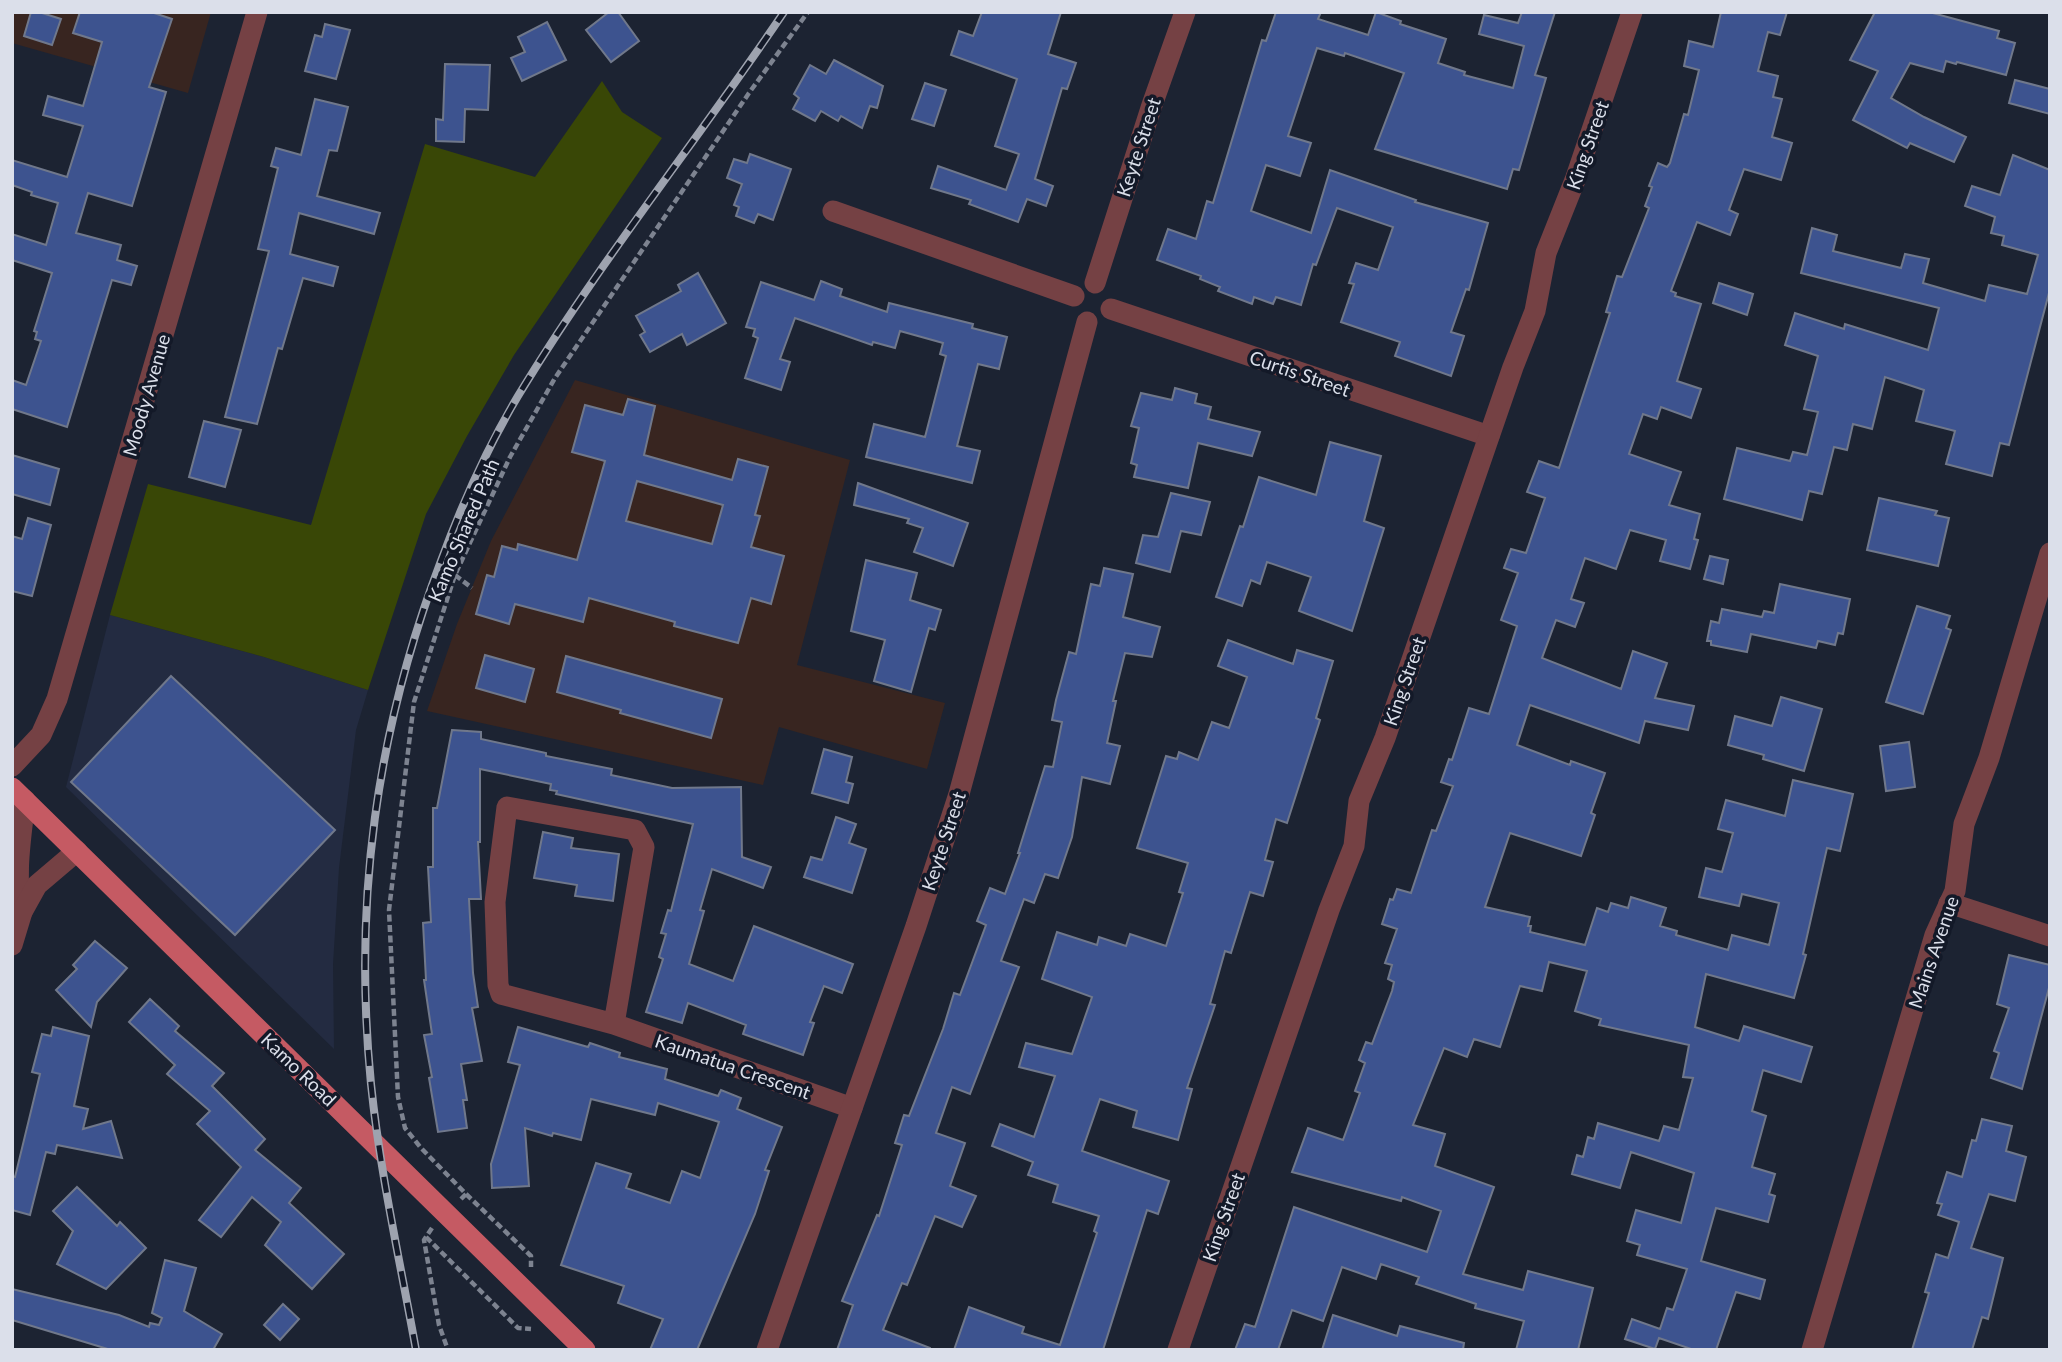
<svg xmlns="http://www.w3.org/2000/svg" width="2062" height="1362" font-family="Lato,sans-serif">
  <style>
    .built { fill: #232b41 }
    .education { fill: #382520 }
    .green { fill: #394706 }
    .building { fill: #3d538f; stroke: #70788b; stroke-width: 2; fill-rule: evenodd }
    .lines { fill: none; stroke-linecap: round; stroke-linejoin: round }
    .path { stroke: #7d8390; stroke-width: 4.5; stroke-dasharray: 7 3.5; stroke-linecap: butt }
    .minor { stroke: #754144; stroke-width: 21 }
    .major { stroke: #c55a63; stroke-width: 21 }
    .rail-casing { stroke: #9ea3af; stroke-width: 8 }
    .rail { stroke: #131928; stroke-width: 5; stroke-dasharray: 16; stroke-linecap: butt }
    .labels { text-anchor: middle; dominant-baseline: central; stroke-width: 7; stroke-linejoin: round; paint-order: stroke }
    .street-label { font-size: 19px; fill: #dbdfea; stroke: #131928 }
  </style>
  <rect width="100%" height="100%" fill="#1c2332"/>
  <polygon class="built" points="110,615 264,657 368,690 356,730 339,868 333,964 334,1049 66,787"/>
  <g class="education">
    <polygon points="12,12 211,12 188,93 12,43"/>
    <polygon points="575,380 850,460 797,665 945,703 927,769 779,727 763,785 427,711 457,624 491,541"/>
  </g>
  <polygon class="green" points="602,81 622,112 662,138 514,355 467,436 426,514 368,690 264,657 110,615 148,484 311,525 425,144 535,177"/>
  <g class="building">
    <polygon points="31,12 39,12 61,19 52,45 24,36"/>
    <polygon points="80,12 151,12 172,19 149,87 166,92 132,206 88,193 76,233 121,245 117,260 137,266 131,285 112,280 67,427 12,409 12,380 26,385 41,341 35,339 37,332 34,331 52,273 12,260 12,234 46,245 58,203 31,195 32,192 12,185 12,160 67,177 83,126 43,115 48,96 83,106 102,42 73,33"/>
    <polygon points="609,12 618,12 639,41 611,62 586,30"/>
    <polygon points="982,12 1061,12 1048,54 1076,63 1067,89 1062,88 1035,179 1053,186 1046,206 1027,199 1018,222 969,204 971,200 931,188 938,166 1006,190 1019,154 995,146 1017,79 951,55 959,31 973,36"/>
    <polygon points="1276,12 1321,12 1318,19 1368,35 1376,12 1401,21 1400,24 1446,39 1438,63 1465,72 1464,75 1513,88 1524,46 1479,34 1484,15 1518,23 1522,12 1555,12 1535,75 1546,78 1519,170 1513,169 1507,189 1375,149 1404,73 1345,53 1344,56 1317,48 1288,136 1311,143 1300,176 1266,165 1251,211 1311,233 1330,170 1416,200 1415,202 1488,223 1469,290 1466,289 1451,332 1464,336 1451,376 1395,356 1400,342 1341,322 1354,284 1349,283 1356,263 1378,270 1393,227 1337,208 1316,265 1313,264 1301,305 1276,297 1273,304 1254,297 1252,304 1218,291 1220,287 1200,279 1201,276 1157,260 1168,229 1196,239 1207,201 1213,203 1262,40 1266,41"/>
    <polygon points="1721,12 1787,12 1780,35 1768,32 1758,71 1778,76 1773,97 1782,99 1772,137 1792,143 1781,180 1744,169 1729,210 1738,214 1730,235 1697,222 1671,291 1676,293 1675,296 1701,304 1677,381 1701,389 1691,418 1661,407 1657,419 1643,414 1629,454 1681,472 1669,505 1700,514 1694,539 1698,540 1690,569 1660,561 1666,540 1630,530 1616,569 1585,558 1571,599 1584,603 1575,627 1556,620 1542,658 1621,689 1633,651 1667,663 1655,698 1694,706 1688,730 1645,721 1639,743 1530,705 1517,745 1570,765 1571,761 1605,773 1591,813 1595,815 1581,856 1510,833 1485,907 1530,917 1528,926 1531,926 1530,932 1585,945 1597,908 1608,912 1611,903 1628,908 1631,897 1666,908 1660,926 1677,931 1676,935 1728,950 1732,935 1769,945 1779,903 1742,894 1739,906 1699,897 1706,868 1722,872 1733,833 1718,829 1726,800 1785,816 1793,780 1853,794 1840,851 1827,848 1803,954 1806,955 1794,998 1706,974 1695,1027 1739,1041 1744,1026 1812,1047 1801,1082 1763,1070 1752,1111 1766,1116 1752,1167 1775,1174 1769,1194 1775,1196 1768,1222 1716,1208 1701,1261 1765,1280 1760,1299 1736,1292 1716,1350 1694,1350 1659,1338 1655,1349 1625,1339 1632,1319 1660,1329 1667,1308 1673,1310 1687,1269 1637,1255 1640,1245 1627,1241 1636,1210 1681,1223 1694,1173 1631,1152 1620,1188 1572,1174 1577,1155 1583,1157 1588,1137 1594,1139 1598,1123 1659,1141 1664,1126 1679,1130 1693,1078 1683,1077 1689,1045 1599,1025 1601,1019 1575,1011 1587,971 1549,962 1542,991 1520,986 1500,1047 1474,1039 1467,1057 1444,1048 1413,1125 1445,1134 1435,1166 1494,1187 1463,1274 1523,1290 1528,1271 1593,1288 1578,1350 1516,1350 1524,1321 1475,1308 1476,1304 1416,1284 1419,1277 1381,1264 1376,1279 1342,1267 1323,1321 1292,1310 1278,1350 1235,1350 1245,1324 1255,1327 1294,1207 1427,1252 1441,1211 1402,1197 1401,1201 1292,1172 1308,1128 1343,1140 1360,1093 1355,1091 1365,1063 1359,1060 1366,1042 1372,1044 1392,991 1394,982 1388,979 1392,965 1385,963 1397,929 1382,924 1390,899 1393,900 1397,889 1411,893 1432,830 1436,831 1453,786 1441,782 1449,759 1452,760 1469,708 1489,714 1517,626 1501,620 1518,573 1504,568 1511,549 1526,553 1545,498 1527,492 1539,461 1559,468 1610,313 1606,312 1617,276 1622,277 1649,208 1645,206 1652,187 1649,186 1658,163 1667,167 1670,163 1684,114 1688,115 1699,70 1684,66 1689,41 1713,47"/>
    <polygon points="1875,12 1929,12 1999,31 1997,38 2015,43 2006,75 1957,62 1956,64 1946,61 1943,72 1910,63 1891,98 1924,117 1966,137 1954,162 1910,143 1907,148 1853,120 1878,71 1850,60"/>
    <polygon points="547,22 566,60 522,81 511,58 525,52 518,37"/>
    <polygon points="325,24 350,30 336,79 305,71 315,35 322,37"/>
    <polygon points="834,60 883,86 877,108 870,106 862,128 841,116 838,121 821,111 815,121 793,109 799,98 794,94 810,65 826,74"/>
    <polygon points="445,64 490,65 488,110 465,109 464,142 436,141 436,119 443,120"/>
    <polygon points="2015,80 2050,89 2050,114 2009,103"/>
    <polygon points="925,83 946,90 934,126 912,119"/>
    <polygon points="315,99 348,107 337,151 329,150 317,196 380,213 374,234 299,213 290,254 338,267 333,286 303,278 282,349 278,348 257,424 225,417 269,251 258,249 278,168 271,166 276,148 301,155"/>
    <polygon points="750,154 791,169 773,220 758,214 754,223 736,216 739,207 734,205 742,184 727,178 734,159 747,163"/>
    <polygon points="2013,155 2050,170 2050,289 2009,445 2000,443 1992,476 1946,464 1955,431 1916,421 1924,390 1885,377 1872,429 1853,424 1847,450 1834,447 1822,494 1809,491 1802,520 1724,499 1737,448 1790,461 1793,452 1807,455 1818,412 1804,409 1818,356 1785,345 1795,313 1844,329 1845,324 1928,350 1939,308 1801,273 1812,228 1837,235 1833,251 1901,268 1905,254 1929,259 1923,283 1985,301 1989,285 2027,294 2038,255 2002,245 2004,236 1991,233 1995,217 1965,206 1972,186 2000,195"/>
    <polygon points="698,273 726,323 687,345 682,334 650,352 640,335 645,332 636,316 681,291 678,285"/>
    <polygon points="821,281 842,289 840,296 887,312 889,303 973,324 972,328 1007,337 999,369 978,364 957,446 980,451 972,483 866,457 874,424 925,437 946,356 940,354 943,343 900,331 895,348 873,342 872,345 795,318 780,359 790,362 781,390 745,378 758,338 753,336 755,329 746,327 761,282 814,300"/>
    <polygon points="1719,283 1753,294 1747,315 1713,303"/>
    <polygon points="1175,388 1197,394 1195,403 1211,407 1208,419 1260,432 1252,456 1198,443 1188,488 1134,477 1137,465 1131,463 1139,428 1131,426 1141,393 1172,400"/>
    <path d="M628,399L655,406L644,455L732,480L738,459L768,467L755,515L760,516L751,547L784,556L771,604L751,598L738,643L674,626L675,622L589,598L583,622L515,604L509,624L476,614L487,575L494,577L502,546L517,550L518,544L577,560L605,461L572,452L585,405L623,415ZM637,481L723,505L712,544L626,521Z"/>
    <polygon points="204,421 241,430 225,487 189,477"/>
    <polygon points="1330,442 1381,456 1364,521 1384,528 1352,631 1299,611 1311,577 1267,562 1260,584 1251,580 1242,606 1216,597 1240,526 1243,527 1259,477 1316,495"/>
    <polygon points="12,455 59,469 50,505 12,494"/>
    <polygon points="858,483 968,523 953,566 914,552 923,528 907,523 909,519 854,505"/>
    <polygon points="1171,493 1210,502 1201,535 1181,531 1170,572 1136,563 1143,535 1158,537"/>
    <polygon points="1879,498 1937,511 1935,515 1949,518 1938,566 1867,550"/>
    <polygon points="28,518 51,525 32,596 12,591 12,536 22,539"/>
    <polygon points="1710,556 1728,560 1723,584 1704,579"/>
    <polygon points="866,560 917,573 910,600 941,610 935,630 929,628 911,692 874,681 885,640 851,631"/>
    <polygon points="1104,568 1133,574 1123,617 1160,627 1152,657 1125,653 1113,701 1116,701 1107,743 1120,746 1110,784 1082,777 1072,837 1058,878 1045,874 1034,903 1024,899 1001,961 1019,967 970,1094 952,1087 936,1133 965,1143 950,1186 976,1196 962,1227 935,1216 907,1285 902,1283 883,1330 930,1348 930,1350 837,1350 853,1305 842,1301 877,1215 879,1216 902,1145 895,1143 904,1115 909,1116 943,1029 954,993 960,995 986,925 977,921 990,888 1005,894 1020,853 1018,853 1045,766 1053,767 1062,722 1052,720 1056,700 1069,652 1076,654 1091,584 1100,586"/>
    <polygon points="1780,584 1850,599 1843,634 1838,633 1835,645 1818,641 1816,648 1751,634 1747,652 1711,645 1711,641 1707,641 1711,621 1719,623 1722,609 1762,617 1764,611 1774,613"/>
    <polygon points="1917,606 1950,616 1946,628 1951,630 1923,714 1886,702"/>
    <polygon points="1228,640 1293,664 1297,650 1333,661 1316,718 1320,720 1287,823 1276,819 1265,860 1273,862 1263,896 1250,892 1231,953 1225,951 1210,1004 1215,1005 1187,1088 1192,1089 1178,1140 1133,1127 1137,1111 1100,1099 1082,1151 1169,1181 1158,1214 1147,1210 1103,1350 954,1350 969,1307 1024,1327 1022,1333 1060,1345 1097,1233 1094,1231 1099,1216 1053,1202 1058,1185 1028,1175 1033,1162 992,1146 1000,1124 1034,1137 1055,1076 1019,1067 1026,1043 1072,1054 1092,997 1042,979 1057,932 1097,945 1099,937 1126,946 1130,934 1166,946 1183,893 1179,892 1188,863 1137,848 1166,756 1177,759 1179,752 1198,760 1212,722 1229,728 1247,677 1218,666"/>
    <polygon points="485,655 534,669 525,702 476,688"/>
    <polygon points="566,656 722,699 711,738 620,713 621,710 557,692"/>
    <polygon points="171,676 335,830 235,935 71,782"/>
    <polygon points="1781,697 1822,709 1804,771 1763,759 1764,755 1728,745 1735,716 1772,726"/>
    <polygon points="452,730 481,732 481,739 546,753 546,756 612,769 611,775 672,788 741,787 742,857 771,867 763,888 712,869 700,910 704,911 689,964 733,981 754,926 853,964 842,993 824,986 810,1022 814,1023 803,1055 743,1034 746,1025 688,1003 682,1023 646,1012 663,959 659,957 666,934 661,933 668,910 671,911 693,824 556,794 557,791 550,790 551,784 480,769 480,842 478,842 481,899 469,899 473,973 478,1007 472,1008 482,1061 461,1064 467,1100 463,1100 467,1128 438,1132 429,1078 432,1077 424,1035 432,1034 424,980 426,980 423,923 431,922 428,867 433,867 433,808 437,808"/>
    <polygon points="1909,742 1915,787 1886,791 1880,746"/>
    <polygon points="824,749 852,757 846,782 853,784 848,803 812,793"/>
    <polygon points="836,817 856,824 849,843 866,849 852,893 804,877 811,857 822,860"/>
    <polygon points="543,832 573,838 571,848 619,854 613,901 575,896 577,885 534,878"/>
    <polygon points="95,941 127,968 97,1002 91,1027 56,990 77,969 73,965"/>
    <polygon points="2009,955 2050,965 2050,984 2022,1089 1991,1078 1999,1053 1994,1051 2009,1008 1997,1004"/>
    <polygon points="150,999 179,1026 175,1031 224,1073 212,1086 265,1139 255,1150 301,1188 289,1203 344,1254 312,1289 265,1245 281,1222 252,1197 221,1237 199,1220 241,1167 197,1124 210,1111 167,1074 175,1065 129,1022"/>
    <polygon points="53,1027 89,1036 74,1106 88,1109 83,1129 111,1121 122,1158 57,1145 55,1154 46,1152 30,1215 12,1210 12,1176 15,1177 40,1074 32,1072 42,1034 51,1036"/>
    <polygon points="518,1027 588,1047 590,1043 620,1053 619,1057 667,1069 665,1079 718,1096 721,1090 741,1098 737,1109 782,1127 765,1170 769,1171 755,1214 697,1350 650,1350 663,1319 618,1303 624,1286 561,1265 596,1163 631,1174 626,1188 670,1203 682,1171 700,1178 719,1122 658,1103 655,1115 591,1099 581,1140 553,1133 552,1136 525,1128 529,1186 492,1188 491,1164 520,1065 508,1062"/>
    <polygon points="1982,1119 2012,1126 2006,1151 2026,1157 2015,1201 1989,1194 1971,1248 2003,1258 1988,1319 1982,1317 1972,1350 1912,1350 1929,1293 1925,1292 1936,1254 1948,1258 1959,1222 1938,1215 1942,1204 1937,1203 1947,1172 1962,1177 1972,1140 1976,1141"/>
    <polygon points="77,1187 117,1226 120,1222 146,1248 106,1289 57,1264 73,1231 53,1211"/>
    <polygon points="165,1260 196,1268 184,1311 222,1334 213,1350 111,1350 12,1320 12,1289 119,1315 149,1327 150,1323 159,1325 162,1318 152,1313"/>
    <polygon points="283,1304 299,1319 280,1340 264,1325"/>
    <polygon points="1333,1315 1397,1336 1400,1326 1464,1343 1463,1350 1322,1350"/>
  </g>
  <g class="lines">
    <g class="path">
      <polyline points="455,575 472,588"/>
      <polyline points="466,1194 531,1256 531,1267"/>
      <polyline points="461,1199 466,1194 421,1148 405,1128 398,1097 389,910 414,702 455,575 510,457 555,378 749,93 808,12"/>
      <polyline points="432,1228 424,1240 439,1325 448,1350"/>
      <polyline points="426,1237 518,1328 531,1329"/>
    </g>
    <g class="minor">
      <polyline points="833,211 1074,296"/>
      <polyline points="1095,283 1152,105 1185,12"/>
      <polyline points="1111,309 1489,436"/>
      <polyline points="12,766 41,735 57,699 257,12"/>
      <polyline points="1949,903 2050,936"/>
      <path d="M22,912C14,875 21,838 25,800"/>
      <polyline points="12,945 22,912 37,885 77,851"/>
      <polyline points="614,1024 644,847 635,830 507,807 495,902 498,985 501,994 614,1024 852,1108"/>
      <polyline points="767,1350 916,926 959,794 1087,322"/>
      <polyline points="1178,1350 1329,910 1354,846 1359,801 1385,738 1513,367 1535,311 1546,253 1575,180 1632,12"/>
      <polyline points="1812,1350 1935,935 1955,891 1964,824 1989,758 2050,553"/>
    </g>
    <polyline class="major" points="12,788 585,1350"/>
    <g class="rail-casing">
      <path id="rail" d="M416,1350C400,1261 380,1173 371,1084C353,902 376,731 441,561C462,504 487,448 518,396C599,262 697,141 784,12"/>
    </g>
    <use href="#rail" class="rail"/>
  </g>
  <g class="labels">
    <g class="street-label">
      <text transform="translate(1587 145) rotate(-71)">King Street</text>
      <text transform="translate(1138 147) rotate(-72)">Keyte Street</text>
      <text transform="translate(1300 373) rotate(19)">Curtis Street</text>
      <text transform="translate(146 395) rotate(-74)">Moody Avenue</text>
      <text transform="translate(463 530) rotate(-67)">Kamo Shared Path</text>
      <text transform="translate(1404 681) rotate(-71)">King Street</text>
      <text transform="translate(943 841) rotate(-72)">Keyte Street</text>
      <text transform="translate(1933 952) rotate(-71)">Mains Avenue</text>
      <text transform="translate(733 1066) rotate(19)">Kaumatua Crescent</text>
      <text transform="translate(299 1069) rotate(44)">Kamo Road</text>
      <text transform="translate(1223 1217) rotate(-71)">King Street</text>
    </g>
  </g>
  <rect width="2062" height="1362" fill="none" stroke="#dbdfea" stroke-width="28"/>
</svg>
